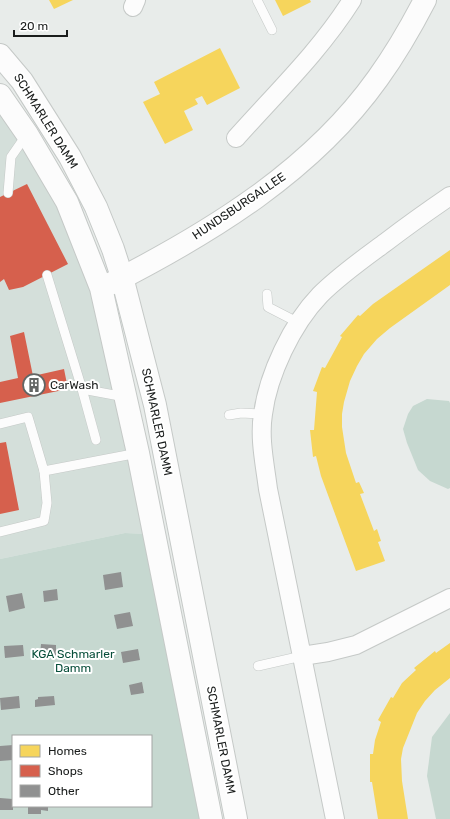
<svg xmlns="http://www.w3.org/2000/svg" width="450" height="819" font-family="Rubik,sans-serif">
  <style>
    .built { fill: #d4dfda }
    .green { fill: #c6d8d0; fill-rule: evenodd }
    .homes { fill: #f6d55c }
    .shops { fill: #d6604d }
    .building { fill: #909191 }
    .lines { fill: none; stroke-linecap: round; stroke-linejoin: round }
    .service-casing { stroke: #c5c9c7; stroke-width: 10 }
    .minor-casing { stroke: #c5c9c7; stroke-width: 20 }
    .tertiary-casing { stroke: #c5c9c7; stroke-width: 24 }
    .service { stroke: #fcfcfc; stroke-width: 9 }
    .minor { stroke: #fcfcfc; stroke-width: 18 }
    .tertiary { stroke: #fcfcfc; stroke-width: 22 }
    .labels { text-anchor: middle; dominant-baseline: central; stroke-width: 4; stroke-linejoin: round; paint-order: stroke }
    .street-label { font-size: 12px; fill: #1a1d1c; stroke: #fff }
    .poi-label { font-size: 12px; fill: #1a1d1c; stroke: #fff; text-anchor: start }
    .park-label { font-size: 12px; fill: #074e3a; stroke: #fff }
  </style>
  <rect width="100%" height="100%" fill="#e8ecea"/>
  <polygon class="built" points="0,110 45,179 69,230 92,290 146,534 125,533 0,559"/>
  <g class="green">
    <polygon points="427,399 449,401 450,403 450,488 448,489 430,481 418,470 407,443 403,429 408,414 413,406"/>
    <path d="M125,533L146,534L202,819H0V559ZM13,736H151V806H13Z"/>
    <polygon points="450,713 450,819 436,819 427,776 432,737"/>
  </g>
  <g class="homes">
    <polygon points="49,0 73,0 54,9"/>
    <polygon points="275,0 310,0 311,2 283,16"/>
    <polygon points="220,48 240,88 207,105 202,96 195,99 198,104 184,111 193,130 165,144 143,102 160,94 154,82"/>
    <polygon points="450,250 450,285 390,328 377,339 364,354 357,366 350,381 344,402 342,414 342,427 346,453 356,483 359,482 364,493 360,494 374,531 377,529 381,541 378,542 385,561 356,571 321,476 316,456 313,457 310,430 314,430 317,392 313,391 322,367 325,368 342,337 340,336 358,315 360,316 373,304"/>
    <polygon points="450,643 450,678 435,690 425,701 417,713 403,748 401,759 402,781 408,819 378,819 372,782 370,782 370,754 373,754 375,740 381,722 378,720 391,697 393,698 402,683 416,670 414,668 435,651 436,653"/>
  </g>
  <g class="shops">
    <polygon points="27,184 68,264 23,287 9,290 4,279 0,282 0,197"/>
    <polygon points="24,332 33,376 64,369 68,389 0,403 0,382 18,378 10,336"/>
    <polygon points="6,442 19,510 0,514 0,443"/>
  </g>
  <g class="building">
    <polygon points="121,572 123,587 105,590 103,575"/>
    <polygon points="57,589 58,600 44,602 43,591"/>
    <polygon points="22,593 25,608 9,612 6,596"/>
    <polygon points="130,612 133,626 117,629 114,615"/>
    <polygon points="41,644 56,645 56,656 40,655"/>
    <polygon points="23,645 24,656 5,658 4,646"/>
    <polygon points="138,649 140,660 123,663 121,652"/>
    <polygon points="142,682 144,693 131,695 129,685"/>
    <polygon points="19,696 20,708 1,710 0,698"/>
    <polygon points="54,696 55,705 35,707 35,700 38,699 38,697"/>
    <polygon points="13,745 13,760 0,761 0,746"/>
    <polygon points="0,798 13,799 13,810 0,810"/>
    <polygon points="28,806 48,806 48,811 41,810 41,814 28,814"/>
  </g>
  <g class="lines">
    <g class="service-casing">
      <g id="service">
        <polyline points="257,0 272,30"/>
        <polyline points="8,193 11,157 27,134"/>
        <polyline points="47,275 82,389 125,397"/>
        <polyline points="267,294 268,307 299,323"/>
        <polyline points="82,389 96,440"/>
        <polyline points="229,415 241,413 262,414"/>
        <polyline points="0,424 28,417 44,471"/>
        <polyline points="0,532 44,521 47,503 44,471 138,453"/>
        <polyline points="258,666 302,656"/>
      </g>
    </g>
    <g class="minor-casing">
      <g id="minor">
        <polyline points="133,7 136,0"/>
        <path d="M236,138C276,93 320,51 352,0"/>
        <polyline points="302,656 328,652 356,645 450,598"/>
        <path d="M335,819L268,489C265,465 259,438 263,414C268,375 292,324 320,295C340,275 363,259 386,242C407,226 428,211 450,196"/>
      </g>
    </g>
    <g class="tertiary-casing">
      <g id="tertiary">
        <polyline points="0,55 22,81 70,157 96,207 113,249 122,277 155,405 236,819"/>
        <polyline points="0,95 27,134 67,202 101,288 138,453 211,819"/>
        <path d="M110,284C210,233 312,171 378,78C396,53 411,27 425,0"/>
      </g>
    </g>
    <use href="#service" class="service"/>
    <use href="#minor" class="minor"/>
    <use href="#tertiary" class="tertiary"/>
  </g>
  <defs>
    <g id="building-ring" transform="scale(1.15)"><circle r="9.5" fill="#fff" stroke="#626564" stroke-width="1.5"/><path d="M-4-6H4V6H1V3H-1V6H-4ZM-2.5-4.3h1.7v1.8h-1.7ZM.8-4.3h1.7v1.8H.8ZM-2.5-1h1.7V.8h-1.7ZM.8-1h1.7V.8H.8Z" fill="#626564"/></g>
  </defs>
  <g fill-rule="evenodd">
    <use href="#building-ring" x="34" y="385"/>
  </g>
  <g class="labels">
    <g class="street-label">
      <text transform="translate(46 121) rotate(58)">SCHMARLER DAMM</text>
      <text transform="translate(239 206) rotate(-34)">HUNDSBURGALLEE</text>
      <text transform="translate(157 422) rotate(78)">SCHMARLER DAMM</text>
      <text transform="translate(221 740) rotate(79)">SCHMARLER DAMM</text>
    </g>
    <g class="poi-label">
      <text x="50" y="385">CarWash</text>
    </g>
    <g class="park-label">
      <text x="73" y="654">KGA Schmarler<tspan x="73" dy="14">Damm</tspan></text>
    </g>
  </g>
  <rect x="12" y="735" width="140" height="72" fill="#ffffff" stroke="#a3a5a4"/>
  <rect x="20" y="745" width="20" height="12" fill="#f6d55c" stroke="#a3a5a4"/>
  <text x="48" y="755" font-size="12" fill="#1a1d1c">Homes</text>
  <rect x="20" y="765" width="20" height="12" fill="#d6604d" stroke="#a3a5a4"/>
  <text x="48" y="775" font-size="12" fill="#1a1d1c">Shops</text>
  <rect x="20" y="785" width="20" height="12" fill="#909191" stroke="#a3a5a4"/>
  <text x="48" y="795" font-size="12" fill="#1a1d1c">Other</text>
  <path d="M14 30v6h53v-6" fill="none" stroke="#1a1d1c" stroke-width="2"/>
  <text x="20" y="30" font-size="12" fill="#1a1d1c" stroke="#ffffff" stroke-width="3" paint-order="stroke">20 m</text>
</svg>
